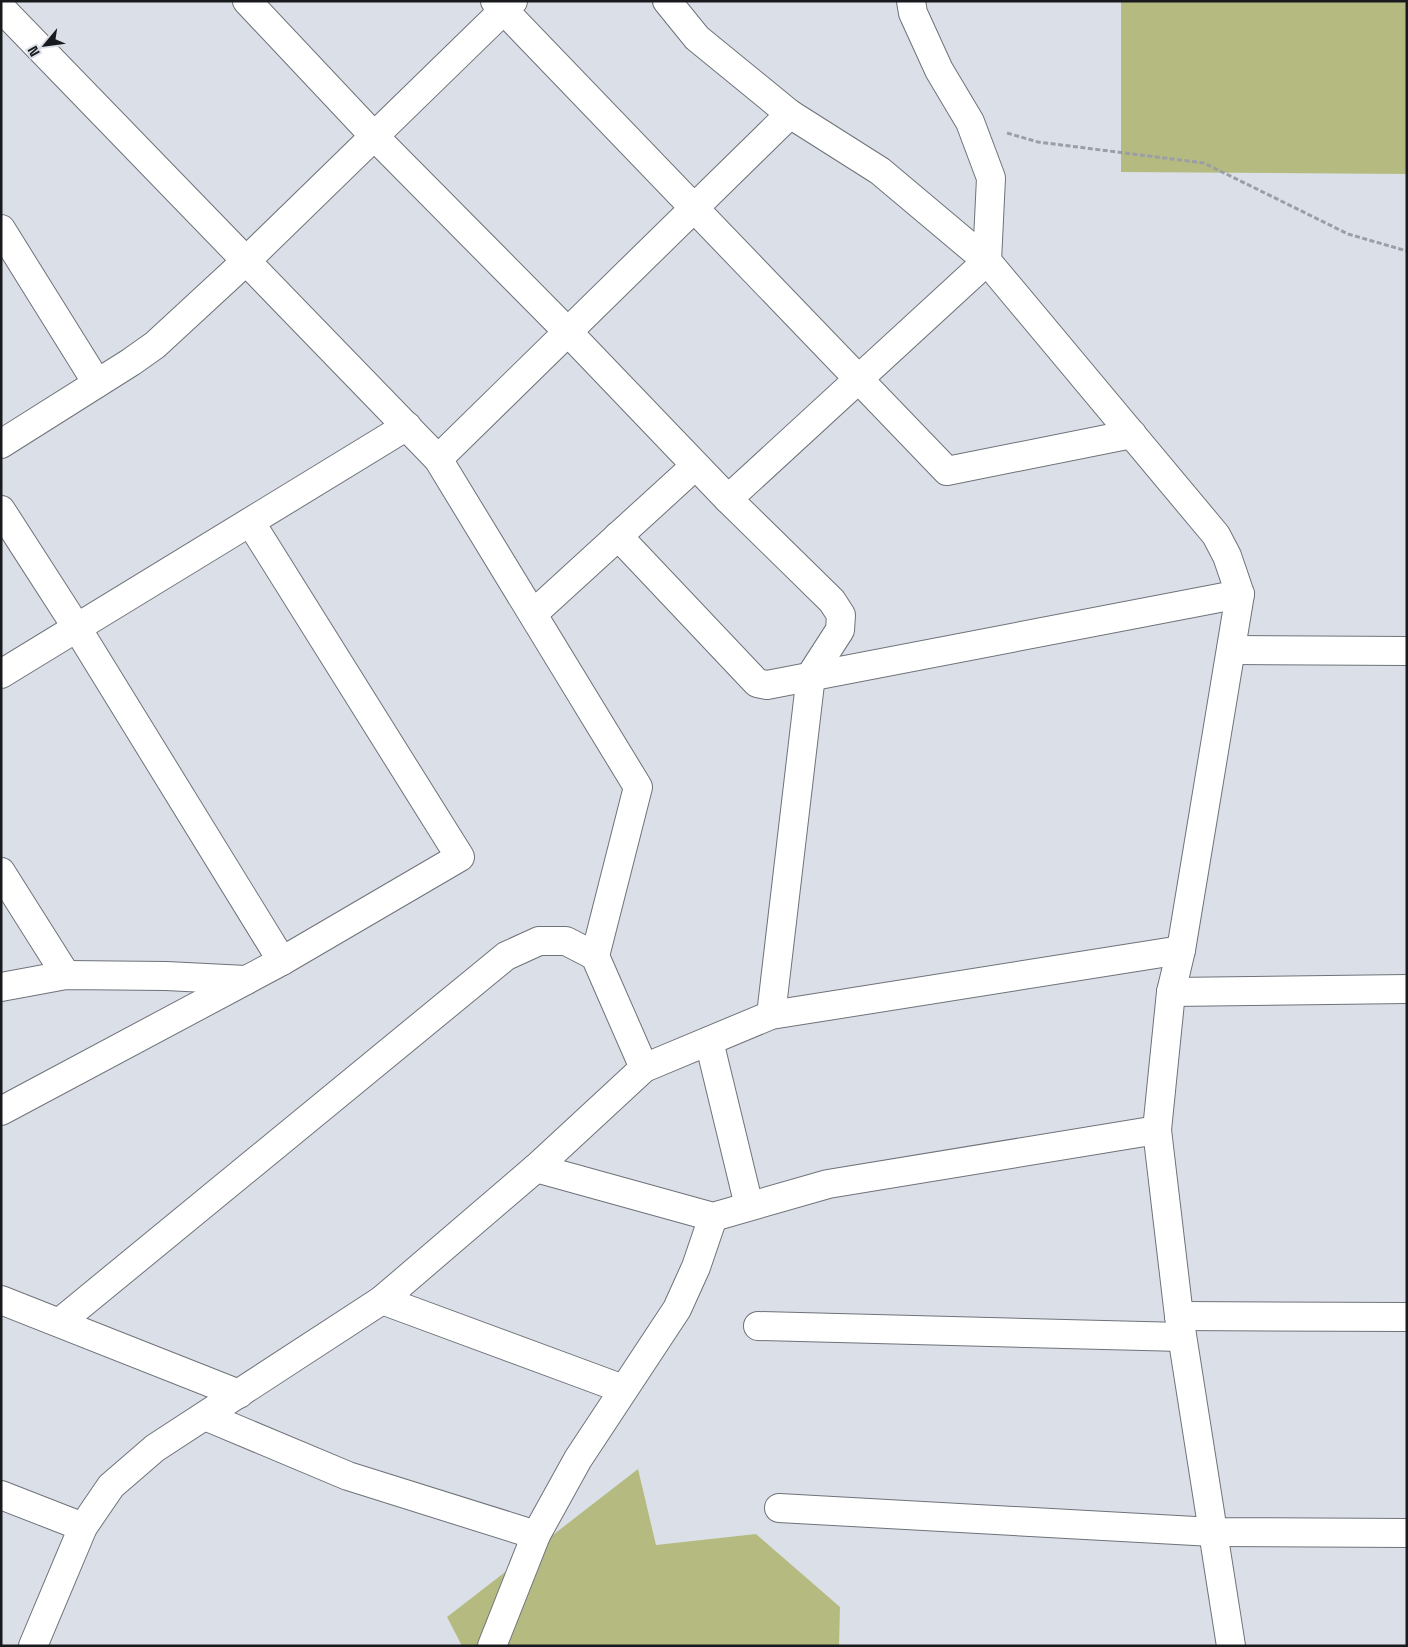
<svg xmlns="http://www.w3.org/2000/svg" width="1408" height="1647" font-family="'Space Grotesk',sans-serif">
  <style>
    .green { fill: #b5bb80 }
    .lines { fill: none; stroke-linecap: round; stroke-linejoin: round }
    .street-casing { stroke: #6e7279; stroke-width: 30 }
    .path { stroke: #9a9ea5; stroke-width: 3; stroke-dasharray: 5 2.5; stroke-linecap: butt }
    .street { stroke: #fff; stroke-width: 28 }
  </style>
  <rect width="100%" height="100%" fill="#dbe0e8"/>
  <g class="green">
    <polygon points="1121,1 1407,1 1407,174 1121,172"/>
    <polygon points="638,1469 656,1545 756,1534 840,1607 839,1646 462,1646 447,1617"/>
  </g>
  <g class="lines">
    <g class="street-casing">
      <g id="street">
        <polyline points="247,1 375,137 568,332 728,499 832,601 841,615 840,630 811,675 771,1015"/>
        <polyline points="495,1 947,471 1132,434"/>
        <polyline points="667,1 697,38 790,114 880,171 987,261 1216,535 1227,556 1240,594 1181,950 1171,992 1157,1130 1179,1316 1231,1646"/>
        <polyline points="1,8 438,459 638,787 595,956"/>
        <polyline points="1,229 97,383"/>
        <polyline points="1,444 131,362 155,345 246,261 513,1"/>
        <polyline points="438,459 790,114"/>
        <polyline points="728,499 987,261 991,178 970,122 939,70 913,13 911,1"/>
        <polyline points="1,510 77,628 282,961"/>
        <polyline points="618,536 757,683 767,685 1240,594"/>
        <polyline points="533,614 695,466"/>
        <polyline points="1231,650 1407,651"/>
        <polyline points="1,674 407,426"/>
        <polyline points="1,872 66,975"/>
        <polyline points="1,987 66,975 166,976 246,980"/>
        <polyline points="1171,992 1407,989"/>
        <polyline points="709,1041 749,1206"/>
        <polyline points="1,1111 282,961 460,857 251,523"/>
        <polyline points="536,1168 713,1217 828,1184 1157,1130"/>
        <polyline points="1,1300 239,1394"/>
        <polyline points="382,1300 623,1389"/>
        <polyline points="1179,1316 1407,1317"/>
        <polyline points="60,1322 506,956 539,941 566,941 595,956 644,1068"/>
        <polyline points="758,1326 1182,1337"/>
        <polyline points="205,1416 348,1476 536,1535 578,1459 677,1309 696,1267 713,1217"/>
        <polyline points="1,1495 83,1527"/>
        <polyline points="779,1508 1213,1532 1407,1533"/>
        <polyline points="33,1646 83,1527 111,1486 155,1448 382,1300 536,1168 644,1068 771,1015 1181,950"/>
        <polyline points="492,1646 536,1535"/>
      </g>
    </g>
    <polyline class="path" points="1007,133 1038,142 1204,163 1348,234 1407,251"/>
    <use href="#street" class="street"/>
  </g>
  <rect width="1408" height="1647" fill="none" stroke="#181a1d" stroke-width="5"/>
  <g transform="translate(45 45) rotate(241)" stroke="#dbe0e8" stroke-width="4" paint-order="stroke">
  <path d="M0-4L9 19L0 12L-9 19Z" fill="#181a1d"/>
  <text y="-8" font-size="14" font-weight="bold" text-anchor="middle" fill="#181a1d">N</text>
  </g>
</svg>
